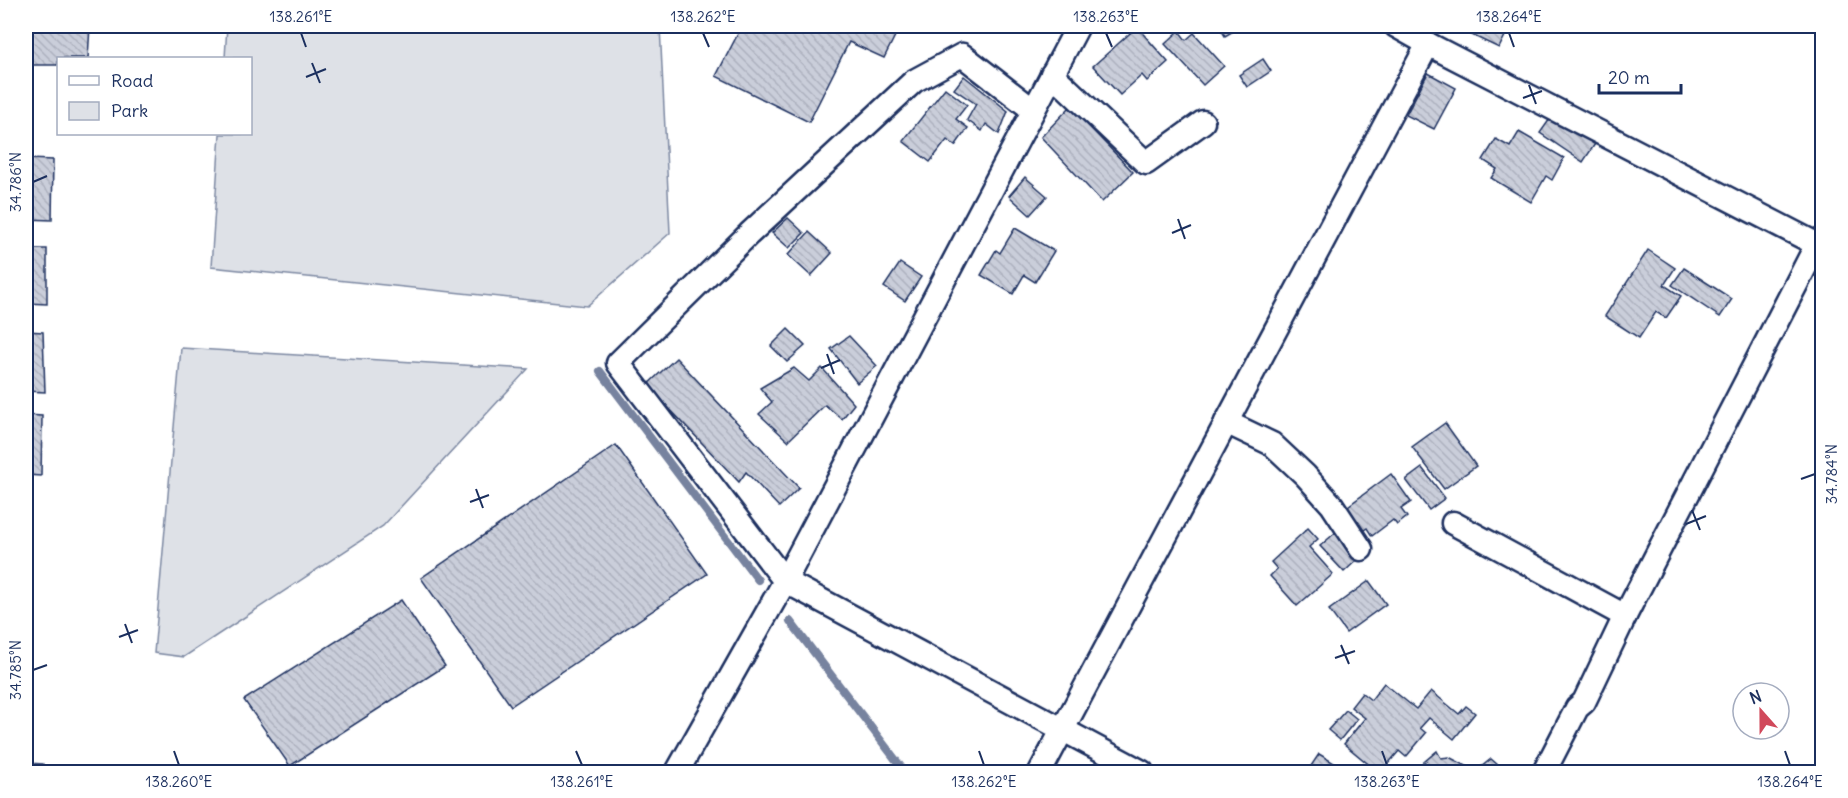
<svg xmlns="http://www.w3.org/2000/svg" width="1848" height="798" font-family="Delius,sans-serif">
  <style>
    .green { fill: #dee1e7; stroke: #7c88a2; stroke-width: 1.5 }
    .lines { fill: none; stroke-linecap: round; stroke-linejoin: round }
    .stream { stroke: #77839f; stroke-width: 8 }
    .building { fill: url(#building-back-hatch); stroke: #1b2f5e; stroke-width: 1.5 }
    .minor-casing { stroke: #1b2f5e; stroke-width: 27 }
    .minor { stroke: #fff; stroke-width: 22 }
    .ticks { fill: none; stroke: #1b2f5e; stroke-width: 2 }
    .neatline { fill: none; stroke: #1b2f5e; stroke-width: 2 }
    .ticks-label { font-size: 15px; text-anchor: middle; fill: #1b2f5e }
  </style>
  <defs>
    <pattern id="building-back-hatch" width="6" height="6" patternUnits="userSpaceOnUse" patternTransform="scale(1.5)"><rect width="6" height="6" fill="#caceda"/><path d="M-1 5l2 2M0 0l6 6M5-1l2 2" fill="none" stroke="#adb1be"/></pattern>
  </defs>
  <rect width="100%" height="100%" fill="#fff"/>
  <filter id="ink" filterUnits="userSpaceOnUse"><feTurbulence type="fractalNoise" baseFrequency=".0167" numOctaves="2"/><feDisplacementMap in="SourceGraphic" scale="12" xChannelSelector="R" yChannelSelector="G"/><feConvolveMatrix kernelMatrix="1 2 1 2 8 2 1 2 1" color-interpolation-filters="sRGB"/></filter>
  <g filter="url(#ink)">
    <g class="green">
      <polygon points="227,26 660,26 670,233 587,306 211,267 220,134 250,134 250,58 225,58"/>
      <polygon points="181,348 528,369 383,526 184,657 154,653"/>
    </g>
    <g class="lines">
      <g class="stream">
        <polyline points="600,371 758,580"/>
        <polyline points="790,621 905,772"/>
      </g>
    </g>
    <g class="building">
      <polygon points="26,26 90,26 88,58 58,58 58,65 26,65"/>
      <polygon points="742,26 900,26 884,58 849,42 809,122 716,76"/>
      <polygon points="1219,26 1242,26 1225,36"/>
      <polygon points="1455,26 1521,26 1518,32 1509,28 1499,48 1455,27"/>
      <polygon points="1137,27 1168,62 1147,81 1142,75 1120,95 1093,66"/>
      <polygon points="1179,31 1186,40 1194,33 1224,66 1203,85 1165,44"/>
      <polygon points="1263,59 1271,71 1247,87 1239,75"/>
      <polygon points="1428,73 1456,88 1434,129 1406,115"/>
      <polygon points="964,76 1008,111 999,134 986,124 982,131 967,120 976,104 954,89"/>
      <polygon points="945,88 967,105 956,119 968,128 955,146 947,140 930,162 903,141"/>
      <polygon points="1070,107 1133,172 1102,202 1041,137"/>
      <polygon points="1552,116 1595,144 1583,162 1540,133"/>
      <polygon points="1519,132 1564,158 1552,180 1546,176 1531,202 1491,178 1497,169 1483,160 1496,139 1510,147"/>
      <polygon points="26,159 53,160 52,220 26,219"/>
      <polygon points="1025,177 1047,196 1030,215 1009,196"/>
      <polygon points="788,218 804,233 789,248 772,233"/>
      <polygon points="1015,228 1054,251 1035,282 1024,275 1013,294 981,275 996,250 1000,253"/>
      <polygon points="809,232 832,253 811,276 788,255"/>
      <polygon points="26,249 47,249 47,304 26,303"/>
      <polygon points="1648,250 1675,268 1664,285 1681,296 1666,318 1656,312 1639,338 1605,316"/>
      <polygon points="900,263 921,277 905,301 884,287"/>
      <polygon points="1684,268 1732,299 1720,317 1672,285"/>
      <polygon points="788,329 805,346 787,362 771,346"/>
      <polygon points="26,331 43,332 45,392 26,391"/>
      <polygon points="849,336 877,366 857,383 831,349"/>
      <polygon points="676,358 799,488 779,507 746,472 739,482 647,385"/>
      <polygon points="794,368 809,381 822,368 854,404 842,419 825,405 788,441 759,414 772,402 760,388"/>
      <polygon points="26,415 42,416 41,476 26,475"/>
      <polygon points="1445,423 1476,466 1444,489 1412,447"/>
      <polygon points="616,445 707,574 511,706 421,578"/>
      <polygon points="1422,468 1445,498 1429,510 1406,480"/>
      <polygon points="1391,474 1411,502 1401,509 1407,517 1397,525 1393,520 1372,536 1367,528 1361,532 1344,509"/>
      <polygon points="1308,528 1318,539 1309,547 1333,574 1297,606 1270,576 1277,569 1271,562"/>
      <polygon points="1335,533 1359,558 1344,572 1320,546"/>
      <polygon points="1369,581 1386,604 1346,633 1329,610"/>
      <polygon points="401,600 445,666 290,766 244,700"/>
      <polygon points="1384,683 1416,709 1431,691 1459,714 1466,706 1475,713 1454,739 1429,718 1420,728 1426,733 1406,757 1399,751 1381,772 1378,772 1344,744 1365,718 1351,707 1362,693 1371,700"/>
      <polygon points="1346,710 1357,719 1340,740 1328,730"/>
      <polygon points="1437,751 1441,758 1449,757 1476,771 1491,759 1506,772 1412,772"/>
      <polygon points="1319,754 1344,769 1342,772 1307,772"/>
      <polygon points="26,763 43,764 43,772 26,772"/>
    </g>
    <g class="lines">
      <g class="minor-casing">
        <g id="minor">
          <polyline points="1396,26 1428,44 1822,247"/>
          <polyline points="1052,74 1146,163 1203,122"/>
          <polyline points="1033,110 962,55 914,81 749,234 618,363 785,581 1142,772"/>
          <polyline points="1226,422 1272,444 1305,475 1332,505 1361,549"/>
          <polyline points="1453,523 1625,616"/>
          <polyline points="677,772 785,581 1078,26"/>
          <polyline points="1040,772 1428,44"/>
          <polyline points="1544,772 1577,708 1584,702 1625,616 1817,244"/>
        </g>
      </g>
      <use href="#minor" class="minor"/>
    </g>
  </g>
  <path class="ticks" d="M301,33L306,47M703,33L709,47M1106,33L1112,47M1509,33L1514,47M312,63L320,83M306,77L326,69M1529,85L1536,104M1523,98L1542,91M33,182L47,176M1178,219L1185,239M1172,233L1191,225M827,354L834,374M821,368L840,360M1801,479L1815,474M476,489L483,508M470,502L489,495M1692,510L1700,530M1686,524L1706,516M125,624L132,643M119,637L138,630M1341,645L1349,664M1335,658L1355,651M33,670L47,665M174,751L179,765M576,751L582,765M979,751L984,765M1382,751L1387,765M1785,751L1790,765"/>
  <rect width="1848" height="798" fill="none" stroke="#fff" stroke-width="66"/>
  <rect x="57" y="57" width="195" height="78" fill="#ffffff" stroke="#a4acbf" stroke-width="1.5"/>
  <rect x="69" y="76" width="30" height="9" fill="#ffffff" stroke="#a4acbf" stroke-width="1.5"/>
  <text x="111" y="87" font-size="18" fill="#1b2f5e">Road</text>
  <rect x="69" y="102" width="30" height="18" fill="#dee1e7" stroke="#a4acbf" stroke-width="1.5"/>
  <text x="111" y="117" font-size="18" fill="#1b2f5e">Park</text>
  <g transform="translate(1761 711) rotate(339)"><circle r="28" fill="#ffffff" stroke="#a4acbf" stroke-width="1.5"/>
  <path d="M0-4.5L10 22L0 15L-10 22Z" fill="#d1495b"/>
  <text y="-9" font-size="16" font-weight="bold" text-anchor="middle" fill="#1b2f5e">N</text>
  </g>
  <path d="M1599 84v9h82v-9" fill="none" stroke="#1b2f5e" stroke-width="3"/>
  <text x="1608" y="84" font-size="18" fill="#1b2f5e" stroke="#ffffff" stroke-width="4.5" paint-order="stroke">20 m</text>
  <rect x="33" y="33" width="1782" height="732" class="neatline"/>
  <g class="ticks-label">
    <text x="301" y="22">138.261°E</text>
    <text x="703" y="22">138.262°E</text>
    <text x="1106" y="22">138.263°E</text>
    <text x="1509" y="22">138.264°E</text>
    <text transform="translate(16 182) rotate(-90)" y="5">34.786°N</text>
    <text transform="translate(1832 474) rotate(-90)" y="5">34.784°N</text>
    <text transform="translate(16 670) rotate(-90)" y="5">34.785°N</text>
    <text x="179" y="787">138.260°E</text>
    <text x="582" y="787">138.261°E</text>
    <text x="984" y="787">138.262°E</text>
    <text x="1387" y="787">138.263°E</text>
    <text x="1790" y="787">138.264°E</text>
  </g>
</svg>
